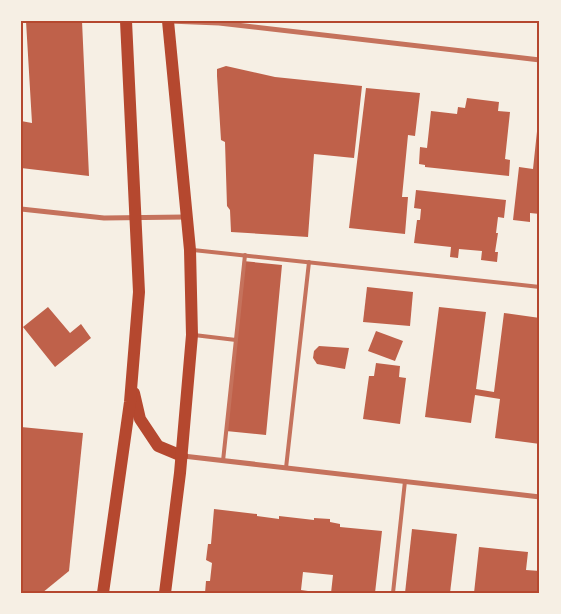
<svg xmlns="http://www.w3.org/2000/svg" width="561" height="614" font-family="'Work Sans',sans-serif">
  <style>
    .building { fill: #bf614a }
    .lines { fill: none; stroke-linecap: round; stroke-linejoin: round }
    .service { stroke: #c5725c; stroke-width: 4 }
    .minor { stroke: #c5725c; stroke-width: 5 }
    .primary { stroke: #b5482f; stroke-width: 12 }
    .neatline { fill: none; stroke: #b5482f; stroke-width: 2 }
  </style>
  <rect width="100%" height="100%" fill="#f6efe4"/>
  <g class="building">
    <polygon points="26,21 82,21 89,176 21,168 21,121 32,123"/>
    <polygon points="226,66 275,77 362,86 354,158 314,154 308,237 231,232 230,210 227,206 225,142 221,140 217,76 217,69"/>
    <polygon points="366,88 420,93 415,136 408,135 402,197 408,197 405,234 349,228"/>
    <polygon points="467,98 499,102 498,111 510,112 505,159 510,160 509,176 425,167 425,165 419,164 420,147 427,148 431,111 457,114 458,107 465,108"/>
    <polygon points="538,122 540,122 540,214 530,213 530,222 513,220 519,167 533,169"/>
    <polygon points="416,190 506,200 504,218 498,217 496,233 498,233 495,252 498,252 497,262 481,260 482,251 459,249 458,258 450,257 451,247 414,243 417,220 420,220 421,209 414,208"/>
    <polygon points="243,261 282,265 266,435 226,431"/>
    <polygon points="367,287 413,292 410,326 363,322"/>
    <polygon points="48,307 70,333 81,324 91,338 55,367 23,327"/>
    <polygon points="439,307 486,312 476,389 494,392 504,313 540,318 540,444 495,438 500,399 475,395 471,423 425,417"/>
    <polygon points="376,331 403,341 395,361 368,351"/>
    <polygon points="319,346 349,348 345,369 317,364 313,358 314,351"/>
    <polygon points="376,363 400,366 399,377 406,378 400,424 363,419 369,376 374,376"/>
    <polygon points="21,427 83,433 69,571 42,593 21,593"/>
    <polygon points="214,509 257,514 257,516 279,519 279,516 314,520 314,518 330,519 330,522 340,524 340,527 382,531 375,593 331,593 333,575 303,572 301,590 308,591 308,593 205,593 206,581 210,581 212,563 206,560 208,544 211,544"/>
    <polygon points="412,529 457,534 450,593 405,593"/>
    <polygon points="479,547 528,552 526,570 540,571 540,593 474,593"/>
  </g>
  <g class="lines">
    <g class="service">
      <polyline points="193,250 540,287"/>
      <polyline points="194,335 236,340"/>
      <polyline points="223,461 245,255"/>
      <polyline points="286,468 309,262"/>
      <polyline points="393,593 405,481"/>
    </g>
    <g class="minor">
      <polyline points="169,21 219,23 540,60"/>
      <polyline points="21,209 104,218 185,217"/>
      <polyline points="183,456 540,497"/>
    </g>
    <g class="primary">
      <polyline points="134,393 140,419 158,446 182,456"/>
      <polyline points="103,593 130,402 139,292 126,21"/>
      <polyline points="165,593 180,473 192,335 190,250 168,21"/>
    </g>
  </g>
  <rect width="561" height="614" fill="none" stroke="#f6efe4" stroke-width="45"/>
  <rect x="22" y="22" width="516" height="570" class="neatline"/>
</svg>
